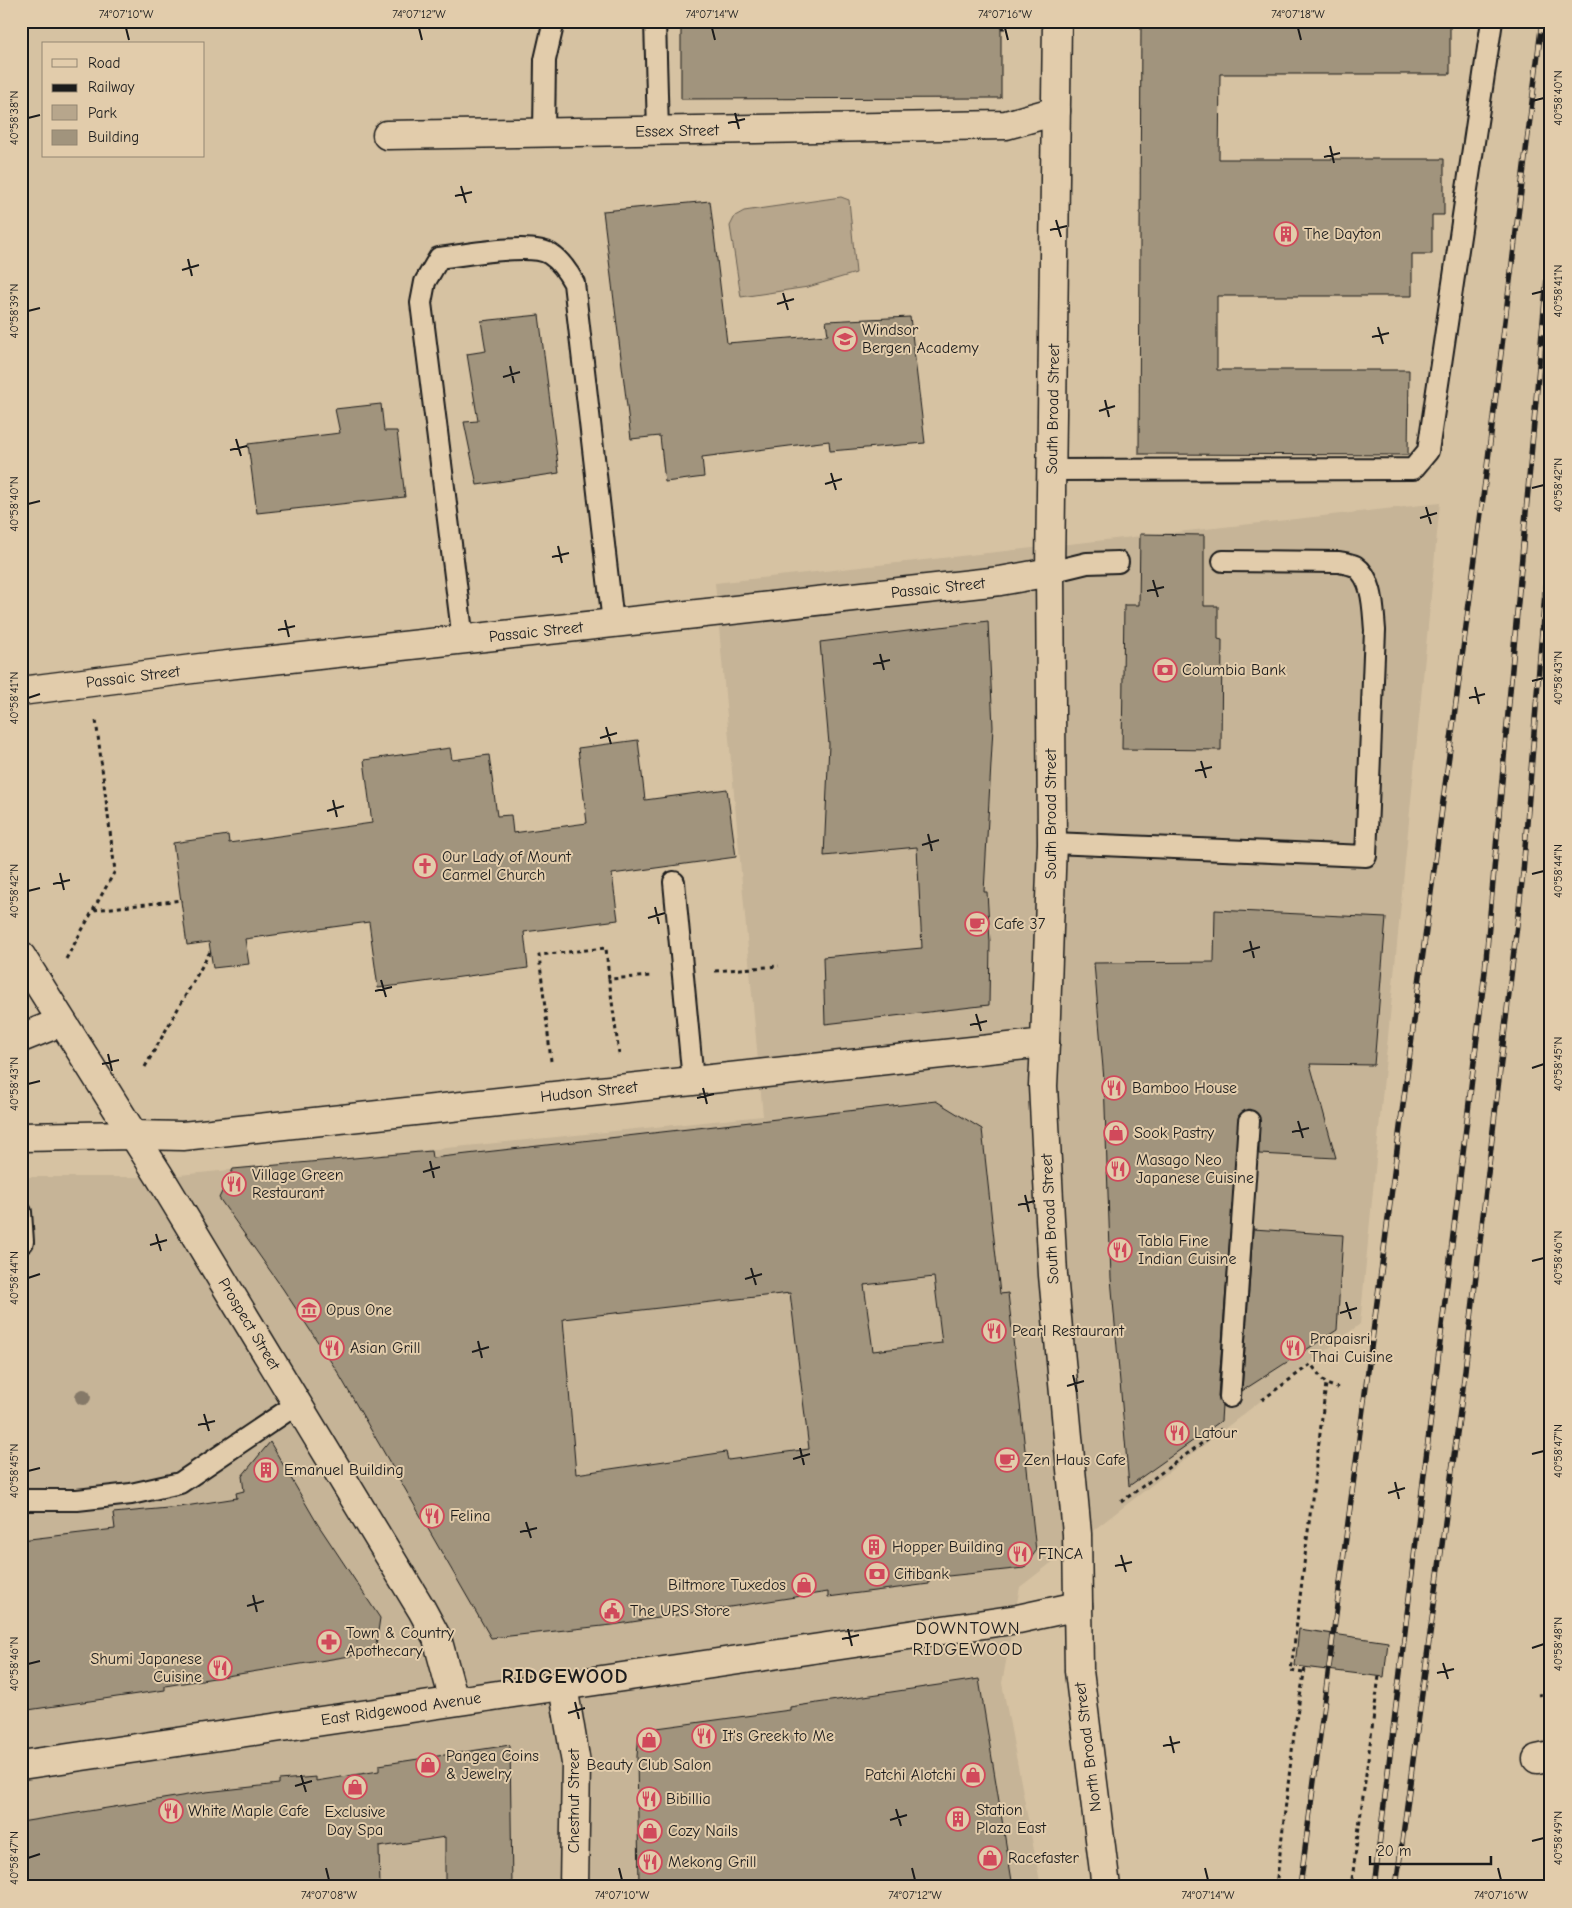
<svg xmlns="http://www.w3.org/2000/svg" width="1572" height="1908" font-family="'Comic Neue',sans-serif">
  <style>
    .built { fill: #c6b497 }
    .green { fill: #b7a68c; stroke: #6a6154 }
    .building { fill: #a1947d; stroke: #1c1c1c; fill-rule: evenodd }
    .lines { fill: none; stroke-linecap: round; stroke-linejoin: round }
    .service-casing { stroke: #1c1c1c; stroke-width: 24 }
    .minor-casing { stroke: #1c1c1c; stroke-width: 31 }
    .tertiary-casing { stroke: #1c1c1c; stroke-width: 31 }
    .path { stroke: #1c1c1c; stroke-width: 3; stroke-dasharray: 4 4; stroke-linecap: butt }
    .service { stroke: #e2ccab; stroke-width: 20 }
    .minor { stroke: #e2ccab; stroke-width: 28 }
    .tertiary { stroke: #e2ccab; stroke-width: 28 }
    .rail-casing { stroke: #1c1c1c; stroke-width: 5.5 }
    .rail { stroke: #e2ccab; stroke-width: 4; stroke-dasharray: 11; stroke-linecap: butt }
    .tree { fill: #857968 }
    .ticks { fill: none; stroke: #1c1c1c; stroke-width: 2 }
    .labels { text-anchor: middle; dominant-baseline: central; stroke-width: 4; stroke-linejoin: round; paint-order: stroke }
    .street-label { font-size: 16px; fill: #1c1c1c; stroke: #e2ccab }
    .poi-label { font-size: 16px; fill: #1c1c1c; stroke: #e2ccab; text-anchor: start }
    .neighbourhood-label { font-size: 18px; letter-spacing: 1px; fill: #1c1c1c; stroke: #e2ccab }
    .district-label { font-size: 21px; font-weight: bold; letter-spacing: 1px; fill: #1c1c1c; stroke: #e2ccab }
    .neatline { fill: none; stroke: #1c1c1c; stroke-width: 2 }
    .ticks-label { font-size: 12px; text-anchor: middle; fill: #1c1c1c }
  </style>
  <rect width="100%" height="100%" fill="#d6c2a2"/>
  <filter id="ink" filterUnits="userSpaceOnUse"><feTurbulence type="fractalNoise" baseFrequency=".02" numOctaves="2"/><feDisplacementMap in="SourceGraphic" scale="10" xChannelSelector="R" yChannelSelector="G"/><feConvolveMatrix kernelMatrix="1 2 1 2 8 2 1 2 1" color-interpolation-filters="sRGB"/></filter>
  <g filter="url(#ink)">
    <polygon class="built" points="1440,503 1360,1324 1020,1587 1002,1683 1041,1887 21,1887 21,1177 160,1177 763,1116 715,583"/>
    <polygon class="green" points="841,197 849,200 856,273 808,287 741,297 730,226 735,216 744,211"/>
    <g class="building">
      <polygon points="681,21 1001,21 1001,98 681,99"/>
      <polygon points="1141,21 1450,21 1450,74 1220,74 1219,159 1444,159 1444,215 1432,215 1432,254 1412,254 1412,296 1217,296 1217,370 1409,370 1408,455 1139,454"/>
      <polygon points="710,201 727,343 828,335 826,321 910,317 925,443 830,451 829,441 702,457 704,477 665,482 660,436 631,439 603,211"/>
      <polygon points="539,315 559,473 477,485 464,422 478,421 467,354 486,351 481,321"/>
      <polygon points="381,404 384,431 397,431 405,497 257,513 248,444 340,433 335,409"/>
      <polygon points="1140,534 1204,535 1204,606 1218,606 1218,639 1222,640 1221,750 1122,749 1124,605 1139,605"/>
      <polygon points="988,621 993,727 984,892 987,892 990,942 989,1005 825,1024 823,957 922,948 917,847 824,856 829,744 820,642"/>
      <polygon points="638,740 645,800 727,789 736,857 612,874 618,920 524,932 528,968 378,988 369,922 245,939 249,964 213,968 209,942 187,945 173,843 228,835 229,843 372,823 364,760 450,748 452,760 489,755 497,816 511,815 513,833 587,823 578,748"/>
      <polygon points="1215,910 1386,918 1374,1065 1310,1064 1336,1158 1259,1154 1259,1115 1249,1109 1239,1115 1218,1396 1222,1405 1221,1421 1129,1486 1111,1278 1104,1080 1094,963 1214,962"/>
      <path d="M936,1101L982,1129L1000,1294L1008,1293L1036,1551L1024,1568L929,1578V1584L828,1597V1592L612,1625L491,1638L337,1371L283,1289L219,1198L233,1169L431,1151L432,1158ZM934,1277L942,1343L873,1351L864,1285ZM790,1293L809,1449L728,1460L726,1452L576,1474L563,1319Z"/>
      <polygon points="1253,1229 1343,1235 1337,1330 1242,1391"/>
      <polygon points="270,1442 317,1523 380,1618 375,1652 165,1686 165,1690 21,1711 21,1540 115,1529 113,1513 179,1507 237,1498 236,1493 244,1491 242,1476"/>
      <polygon points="1299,1629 1388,1642 1384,1677 1295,1666"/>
      <polygon points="979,1679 1013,1887 639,1887 637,1756 639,1733 657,1728 790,1710 790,1707"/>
      <polygon points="510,1745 512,1887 445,1887 445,1837 379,1847 380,1887 21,1887 21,1822 206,1792 279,1784 279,1780 316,1777 316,1781 379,1771 379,1765"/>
    </g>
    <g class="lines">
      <g class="service-casing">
        <g id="service">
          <polyline points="655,21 658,131"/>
          <polyline points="544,133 545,60 554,21"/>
          <polyline points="1052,470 1413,469 1428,451 1492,21"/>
          <polyline points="1050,572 1087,563 1118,562"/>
          <path d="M463,640L421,303L425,282L439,258C463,255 531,242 550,254C561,261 568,272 574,283L613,623"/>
          <path d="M1052,843L1366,856L1375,630C1373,610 1374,579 1355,566C1351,564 1344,563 1339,562L1223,561"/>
          <polyline points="674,882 693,1081"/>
          <polyline points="21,1212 23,1242"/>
          <polyline points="1230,1397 1249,1121"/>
          <polyline points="21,1500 77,1500 131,1494 180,1483 297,1404"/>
        </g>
      </g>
      <g class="minor-casing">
        <g id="minor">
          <polyline points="387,135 1006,125 1056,111"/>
          <polyline points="21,691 200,668 1000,581 1050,572"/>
          <polyline points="21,1038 61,1022"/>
          <polyline points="21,1137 133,1135 183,1136 1045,1043 1052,843 1050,572 1057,21"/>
          <polyline points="563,1686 576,1763 574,1887"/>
          <polyline points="1537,1759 1551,1756"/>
        </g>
      </g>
      <g class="tertiary-casing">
        <g id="tertiary">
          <polyline points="21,956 160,1177 422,1610 437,1638 454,1701"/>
          <polyline points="1045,1043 1043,1086 1053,1275 1077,1534 1079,1671 1106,1887"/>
          <polyline points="21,1765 1018,1619 1078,1606"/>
        </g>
      </g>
      <g class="path">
        <polyline points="1001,28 1007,28"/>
        <polyline points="94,910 182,900"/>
        <polyline points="66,959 115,871 96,720"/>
        <polyline points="715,971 779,966"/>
        <polyline points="619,1054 609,979 651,976"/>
        <polyline points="551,1061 539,955 606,948 609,979"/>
        <polyline points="145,1067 210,952"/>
        <polyline points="1262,1400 1311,1364 1326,1384 1338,1388"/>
        <polyline points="1121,1502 1224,1427"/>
        <polyline points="1303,1673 1291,1671 1326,1384"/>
        <polyline points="1538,1695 1551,1693"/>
        <polyline points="1276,1887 1295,1726 1305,1668"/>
        <polyline points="1351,1887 1379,1676"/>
      </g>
      <use href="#service" class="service"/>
      <use href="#minor" class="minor"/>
      <use href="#tertiary" class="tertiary"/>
      <g class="rail-casing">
        <g id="rail">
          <polyline points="1300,1887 1487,467 1542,21"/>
          <polyline points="1374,1887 1485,971 1551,232"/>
          <polyline points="1396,1887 1462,1396 1523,873 1551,516"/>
        </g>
      </g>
      <use href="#rail" class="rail"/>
    </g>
    <circle class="tree" cx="83" cy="1397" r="8"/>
  </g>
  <path class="ticks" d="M126,28L129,40M419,28L422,40M712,28L715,40M1005,28L1008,40M1298,28L1301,40M1532,101L1544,98M735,113L739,129M28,118L40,115M728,123L745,119M1330,146L1334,163M1324,157L1340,153M461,186L466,203M455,196L472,192M1056,220L1061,237M1050,230L1067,226M188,259L192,276M182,270L199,265M783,293L788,310M1532,294L1544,291M777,304L794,299M28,311L40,308M1378,327L1383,344M1372,337L1389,333M510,366L514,383M503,377L520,372M1105,400L1109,417M1099,411L1115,406M236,439L241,456M230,450L247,446M831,473L836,490M825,484L842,479M1532,488L1544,485M28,504L40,501M1426,507L1431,524M1420,518L1437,513M558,546L562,563M552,557L569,553M1153,580L1158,597M1147,591L1164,587M285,620L289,637M278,630L295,626M880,654L884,670M873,664L890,660M1532,681L1544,678M1475,687L1479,704M28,698L40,694M1469,698L1485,694M606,727L611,744M600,738L617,733M1201,761L1206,778M1195,771L1212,767M333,800L337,817M327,811L344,806M928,834L932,851M922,845L939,840M60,873L64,890M1532,874L1544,871M53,884L70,880M28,891L40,888M655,907L659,924M648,918L665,913M1250,941L1254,958M1243,952L1260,947M381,980L386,997M375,991L392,987M976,1014L981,1031M970,1025L987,1021M108,1054L112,1071M102,1064L119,1060M1532,1068L1544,1064M28,1084L40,1081M703,1088L707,1104M697,1098L714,1094M1298,1121L1303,1138M1292,1132L1309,1128M430,1161L434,1178M423,1172L440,1167M1025,1195L1029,1212M1018,1205L1035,1201M156,1234L161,1251M150,1245L167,1240M1532,1261L1544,1258M751,1268L756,1285M28,1278L40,1274M745,1279L762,1274M1346,1302L1351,1319M1340,1313L1357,1308M478,1341L482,1358M472,1352L489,1347M1073,1375L1077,1392M1067,1386L1084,1381M204,1414L209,1431M198,1425L215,1421M800,1448L804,1465M1532,1454L1544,1451M793,1459L810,1454M28,1471L40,1468M1395,1482L1399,1499M1388,1493L1405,1488M526,1522L531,1538M520,1532L537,1528M1121,1555L1126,1572M1115,1566L1132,1562M253,1595L257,1612M247,1606L264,1601M848,1629L852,1646M842,1639L859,1635M1532,1648L1544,1644M1443,1663L1448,1679M28,1664L40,1661M1437,1673L1454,1669M575,1702L579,1719M568,1713L585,1708M1170,1736L1174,1753M1163,1746L1180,1742M301,1775L306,1792M295,1786L312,1781M896,1809L901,1826M890,1820L907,1815M1532,1841L1544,1838M28,1858L40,1854M326,1868L329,1880M619,1868L622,1880M912,1868L915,1880M1205,1868L1208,1880M1498,1868L1501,1880"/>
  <defs>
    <g id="building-ring" transform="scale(1.25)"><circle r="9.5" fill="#e2ccab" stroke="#d1495b" stroke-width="1.5"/><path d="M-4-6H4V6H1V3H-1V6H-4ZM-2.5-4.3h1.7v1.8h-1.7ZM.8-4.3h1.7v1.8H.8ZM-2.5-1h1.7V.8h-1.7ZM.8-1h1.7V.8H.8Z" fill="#d1495b"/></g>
    <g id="school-ring" transform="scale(1.25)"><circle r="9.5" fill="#e2ccab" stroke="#d1495b" stroke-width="1.5"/><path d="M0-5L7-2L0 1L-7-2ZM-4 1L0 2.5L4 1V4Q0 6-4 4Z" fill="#d1495b"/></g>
    <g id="bank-ring" transform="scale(1.25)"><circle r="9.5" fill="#e2ccab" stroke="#d1495b" stroke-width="1.5"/><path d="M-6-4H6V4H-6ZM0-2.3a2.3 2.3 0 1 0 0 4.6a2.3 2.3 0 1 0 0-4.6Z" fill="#d1495b"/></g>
    <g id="church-ring" transform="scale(1.25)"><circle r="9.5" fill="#e2ccab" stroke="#d1495b" stroke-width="1.5"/><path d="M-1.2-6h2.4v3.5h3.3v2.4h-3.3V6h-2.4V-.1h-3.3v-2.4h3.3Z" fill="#d1495b"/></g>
    <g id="cafe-ring" transform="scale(1.25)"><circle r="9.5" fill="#e2ccab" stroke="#d1495b" stroke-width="1.5"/><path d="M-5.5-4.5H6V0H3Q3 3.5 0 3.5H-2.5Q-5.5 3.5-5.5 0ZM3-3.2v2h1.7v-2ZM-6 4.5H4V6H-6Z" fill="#d1495b"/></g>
    <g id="restaurant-ring" transform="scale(1.25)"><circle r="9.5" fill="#e2ccab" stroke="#d1495b" stroke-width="1.5"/><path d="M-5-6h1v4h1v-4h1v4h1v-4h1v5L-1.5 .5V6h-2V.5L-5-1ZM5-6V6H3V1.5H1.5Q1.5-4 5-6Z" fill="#d1495b"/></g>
    <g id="shop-ring" transform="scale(1.25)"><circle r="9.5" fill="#e2ccab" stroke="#d1495b" stroke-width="1.5"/><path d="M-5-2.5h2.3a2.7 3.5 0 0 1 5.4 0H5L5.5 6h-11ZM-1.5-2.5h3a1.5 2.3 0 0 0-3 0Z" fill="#d1495b"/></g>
    <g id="museum-ring" transform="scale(1.25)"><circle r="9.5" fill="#e2ccab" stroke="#d1495b" stroke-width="1.5"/><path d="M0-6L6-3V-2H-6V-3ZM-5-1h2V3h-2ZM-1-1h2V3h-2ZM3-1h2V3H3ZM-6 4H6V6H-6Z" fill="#d1495b"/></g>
    <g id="civic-ring" transform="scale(1.25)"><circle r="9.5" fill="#e2ccab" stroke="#d1495b" stroke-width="1.5"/><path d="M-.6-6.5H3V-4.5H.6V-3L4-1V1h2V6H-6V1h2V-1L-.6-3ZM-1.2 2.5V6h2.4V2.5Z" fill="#d1495b"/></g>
    <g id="pharmacy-ring" transform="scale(1.25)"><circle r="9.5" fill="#e2ccab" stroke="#d1495b" stroke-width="1.5"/><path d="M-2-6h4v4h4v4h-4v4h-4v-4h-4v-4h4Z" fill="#d1495b"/></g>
  </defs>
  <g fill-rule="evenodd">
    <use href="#building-ring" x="1286" y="234"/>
    <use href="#school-ring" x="845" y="339"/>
    <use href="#bank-ring" x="1165" y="670"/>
    <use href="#church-ring" x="425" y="866"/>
    <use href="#cafe-ring" x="977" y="924"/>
    <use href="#restaurant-ring" x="1114" y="1088"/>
    <use href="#shop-ring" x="1116" y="1133"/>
    <use href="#restaurant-ring" x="1118" y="1169"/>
    <use href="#restaurant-ring" x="234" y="1184"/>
    <use href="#restaurant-ring" x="1120" y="1250"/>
    <use href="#museum-ring" x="309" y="1310"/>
    <use href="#restaurant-ring" x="994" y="1331"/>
    <use href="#restaurant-ring" x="332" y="1348"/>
    <use href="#restaurant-ring" x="1293" y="1348"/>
    <use href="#restaurant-ring" x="1177" y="1433"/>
    <use href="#cafe-ring" x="1007" y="1460"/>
    <use href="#building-ring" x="266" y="1470"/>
    <use href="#restaurant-ring" x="432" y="1516"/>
    <use href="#building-ring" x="874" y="1547"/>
    <use href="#restaurant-ring" x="1020" y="1554"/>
    <use href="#bank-ring" x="877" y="1574"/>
    <use href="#shop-ring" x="804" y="1585"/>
    <use href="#civic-ring" x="612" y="1611"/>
    <use href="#pharmacy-ring" x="329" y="1642"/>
    <use href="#restaurant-ring" x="220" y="1668"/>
    <use href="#restaurant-ring" x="704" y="1736"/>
    <use href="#shop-ring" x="649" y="1740"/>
    <use href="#shop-ring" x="428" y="1765"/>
    <use href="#shop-ring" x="973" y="1775"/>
    <use href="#shop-ring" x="355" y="1787"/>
    <use href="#restaurant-ring" x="649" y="1799"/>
    <use href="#restaurant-ring" x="171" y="1811"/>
    <use href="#building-ring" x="958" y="1819"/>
    <use href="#shop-ring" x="650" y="1831"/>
    <use href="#shop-ring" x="990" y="1858"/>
    <use href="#restaurant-ring" x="650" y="1862"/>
  </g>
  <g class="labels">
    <g class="street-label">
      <text transform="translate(677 131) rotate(-1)">Essex Street</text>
      <text transform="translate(1053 409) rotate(-89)">South Broad Street</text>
      <text transform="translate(938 588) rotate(-6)">Passaic Street</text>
      <text transform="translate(536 632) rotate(-6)">Passaic Street</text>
      <text transform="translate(133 677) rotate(-7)">Passaic Street</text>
      <text transform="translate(1051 814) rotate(-90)">South Broad Street</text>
      <text transform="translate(589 1092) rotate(-6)">Hudson Street</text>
      <text transform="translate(1050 1219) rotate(-93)">South Broad Street</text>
      <text transform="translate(249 1324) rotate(59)">Prospect Street</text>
      <text transform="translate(401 1709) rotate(-8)">East Ridgewood Avenue</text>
      <text transform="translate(1088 1747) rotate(-97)">North Broad Street</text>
      <text transform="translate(574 1801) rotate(-90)">Chestnut Street</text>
    </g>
    <g class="poi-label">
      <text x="1304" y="234">The Dayton</text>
      <text x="862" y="330">Windsor<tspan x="862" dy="18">Bergen Academy</tspan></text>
      <text x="1182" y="670">Columbia Bank</text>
      <text x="442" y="857">Our Lady of Mount<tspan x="442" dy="18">Carmel Church</tspan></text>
      <text x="994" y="924">Cafe 37</text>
      <text x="1132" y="1088">Bamboo House</text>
      <text x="1134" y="1133">Sook Pastry</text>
      <text x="1136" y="1160">Masago Neo<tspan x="1136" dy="18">Japanese Cuisine</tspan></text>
      <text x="252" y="1175">Village Green<tspan x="252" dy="18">Restaurant</tspan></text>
      <text x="1138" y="1241">Tabla Fine<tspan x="1138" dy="18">Indian Cuisine</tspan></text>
      <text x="326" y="1310">Opus One</text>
      <text x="1012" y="1331">Pearl Restaurant</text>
      <text x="1310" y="1339">Prapaisri<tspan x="1310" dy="18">Thai Cuisine</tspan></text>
      <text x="350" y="1348">Asian Grill</text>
      <text x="1194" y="1433">Latour</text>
      <text x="1024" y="1460">Zen Haus Cafe</text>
      <text x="284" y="1470">Emanuel Building</text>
      <text x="450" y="1516">Felina</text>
      <text x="892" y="1547">Hopper Building</text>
      <text x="1038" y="1554">FINCA</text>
      <text x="894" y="1574">Citibank</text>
      <text x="786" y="1585" text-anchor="end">Biltmore Tuxedos</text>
      <text x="630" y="1611">The UPS Store</text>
      <text x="346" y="1633">Town &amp; Country<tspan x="346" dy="18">Apothecary</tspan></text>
      <text x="202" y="1659" text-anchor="end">Shumi Japanese<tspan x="202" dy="18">Cuisine</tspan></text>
      <text x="722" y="1736">It's Greek to Me</text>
      <text x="446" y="1756">Pangea Coins<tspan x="446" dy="18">&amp; Jewelry</tspan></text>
      <text x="649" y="1765" text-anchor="middle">Beauty Club Salon</text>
      <text x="956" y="1775" text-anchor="end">Patchi Alotchi</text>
      <text x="666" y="1799">Bibillia</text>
      <text x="976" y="1810">Station<tspan x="976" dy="18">Plaza East</tspan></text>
      <text x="188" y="1811">White Maple Cafe</text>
      <text x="355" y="1812" text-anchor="middle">Exclusive<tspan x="355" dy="18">Day Spa</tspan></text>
      <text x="668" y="1831">Cozy Nails</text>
      <text x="1008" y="1858">Racefaster</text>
      <text x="668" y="1862">Mekong Grill</text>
    </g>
    <g class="neighbourhood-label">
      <text x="968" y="1628">DOWNTOWN<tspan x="968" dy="21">RIDGEWOOD</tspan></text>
    </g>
    <g class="district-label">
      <text x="565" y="1676">RIDGEWOOD</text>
    </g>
  </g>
  <rect width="1572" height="1908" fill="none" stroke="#e2ccab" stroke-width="55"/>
  <rect x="42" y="42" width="162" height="115" fill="#e2ccab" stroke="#938672"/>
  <rect x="52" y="59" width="25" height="8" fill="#e2ccab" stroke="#938672"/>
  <text x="88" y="68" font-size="15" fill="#1c1c1c">Road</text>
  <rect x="52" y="84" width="25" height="8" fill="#1c1c1c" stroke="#938672"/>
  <text x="88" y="92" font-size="15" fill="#1c1c1c">Railway</text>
  <rect x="52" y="105" width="25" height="15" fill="#b7a68c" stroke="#938672"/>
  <text x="88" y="118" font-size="15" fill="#1c1c1c">Park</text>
  <rect x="52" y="130" width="25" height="15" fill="#a1947d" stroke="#938672"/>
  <text x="88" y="142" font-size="15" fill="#1c1c1c">Building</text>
  <path d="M1370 1856v8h121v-8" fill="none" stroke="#1c1c1c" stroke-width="2.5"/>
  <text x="1377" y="1856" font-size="15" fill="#1c1c1c" stroke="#e2ccab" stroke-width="4" paint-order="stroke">20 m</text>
  <rect x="28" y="28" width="1516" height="1852" class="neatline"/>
  <g class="ticks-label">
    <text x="126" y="18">74°07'10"W</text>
    <text x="419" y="18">74°07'12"W</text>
    <text x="712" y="18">74°07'14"W</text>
    <text x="1005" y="18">74°07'16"W</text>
    <text x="1298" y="18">74°07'18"W</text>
    <text transform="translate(1558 98) rotate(-90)" y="4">40°58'40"N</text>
    <text transform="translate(14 118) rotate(-90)" y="4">40°58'38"N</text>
    <text transform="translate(1558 291) rotate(-90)" y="4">40°58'41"N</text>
    <text transform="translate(14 311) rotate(-90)" y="4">40°58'39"N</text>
    <text transform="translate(1558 485) rotate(-90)" y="4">40°58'42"N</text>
    <text transform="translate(14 504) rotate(-90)" y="4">40°58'40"N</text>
    <text transform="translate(1558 678) rotate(-90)" y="4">40°58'43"N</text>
    <text transform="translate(14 698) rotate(-90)" y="4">40°58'41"N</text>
    <text transform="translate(1558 871) rotate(-90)" y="4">40°58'44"N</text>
    <text transform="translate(14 891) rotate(-90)" y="4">40°58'42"N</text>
    <text transform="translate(1558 1064) rotate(-90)" y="4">40°58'45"N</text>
    <text transform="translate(14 1084) rotate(-90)" y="4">40°58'43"N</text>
    <text transform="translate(1558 1258) rotate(-90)" y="4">40°58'46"N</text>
    <text transform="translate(14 1278) rotate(-90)" y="4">40°58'44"N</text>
    <text transform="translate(1558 1451) rotate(-90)" y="4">40°58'47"N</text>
    <text transform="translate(14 1471) rotate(-90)" y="4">40°58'45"N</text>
    <text transform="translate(1558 1644) rotate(-90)" y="4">40°58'48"N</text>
    <text transform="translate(14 1664) rotate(-90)" y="4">40°58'46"N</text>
    <text transform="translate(1558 1838) rotate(-90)" y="4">40°58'49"N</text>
    <text transform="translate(14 1858) rotate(-90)" y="4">40°58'47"N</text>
    <text x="329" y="1899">74°07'08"W</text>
    <text x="622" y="1899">74°07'10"W</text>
    <text x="915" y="1899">74°07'12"W</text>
    <text x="1208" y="1899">74°07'14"W</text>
    <text x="1501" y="1899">74°07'16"W</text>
  </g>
</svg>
